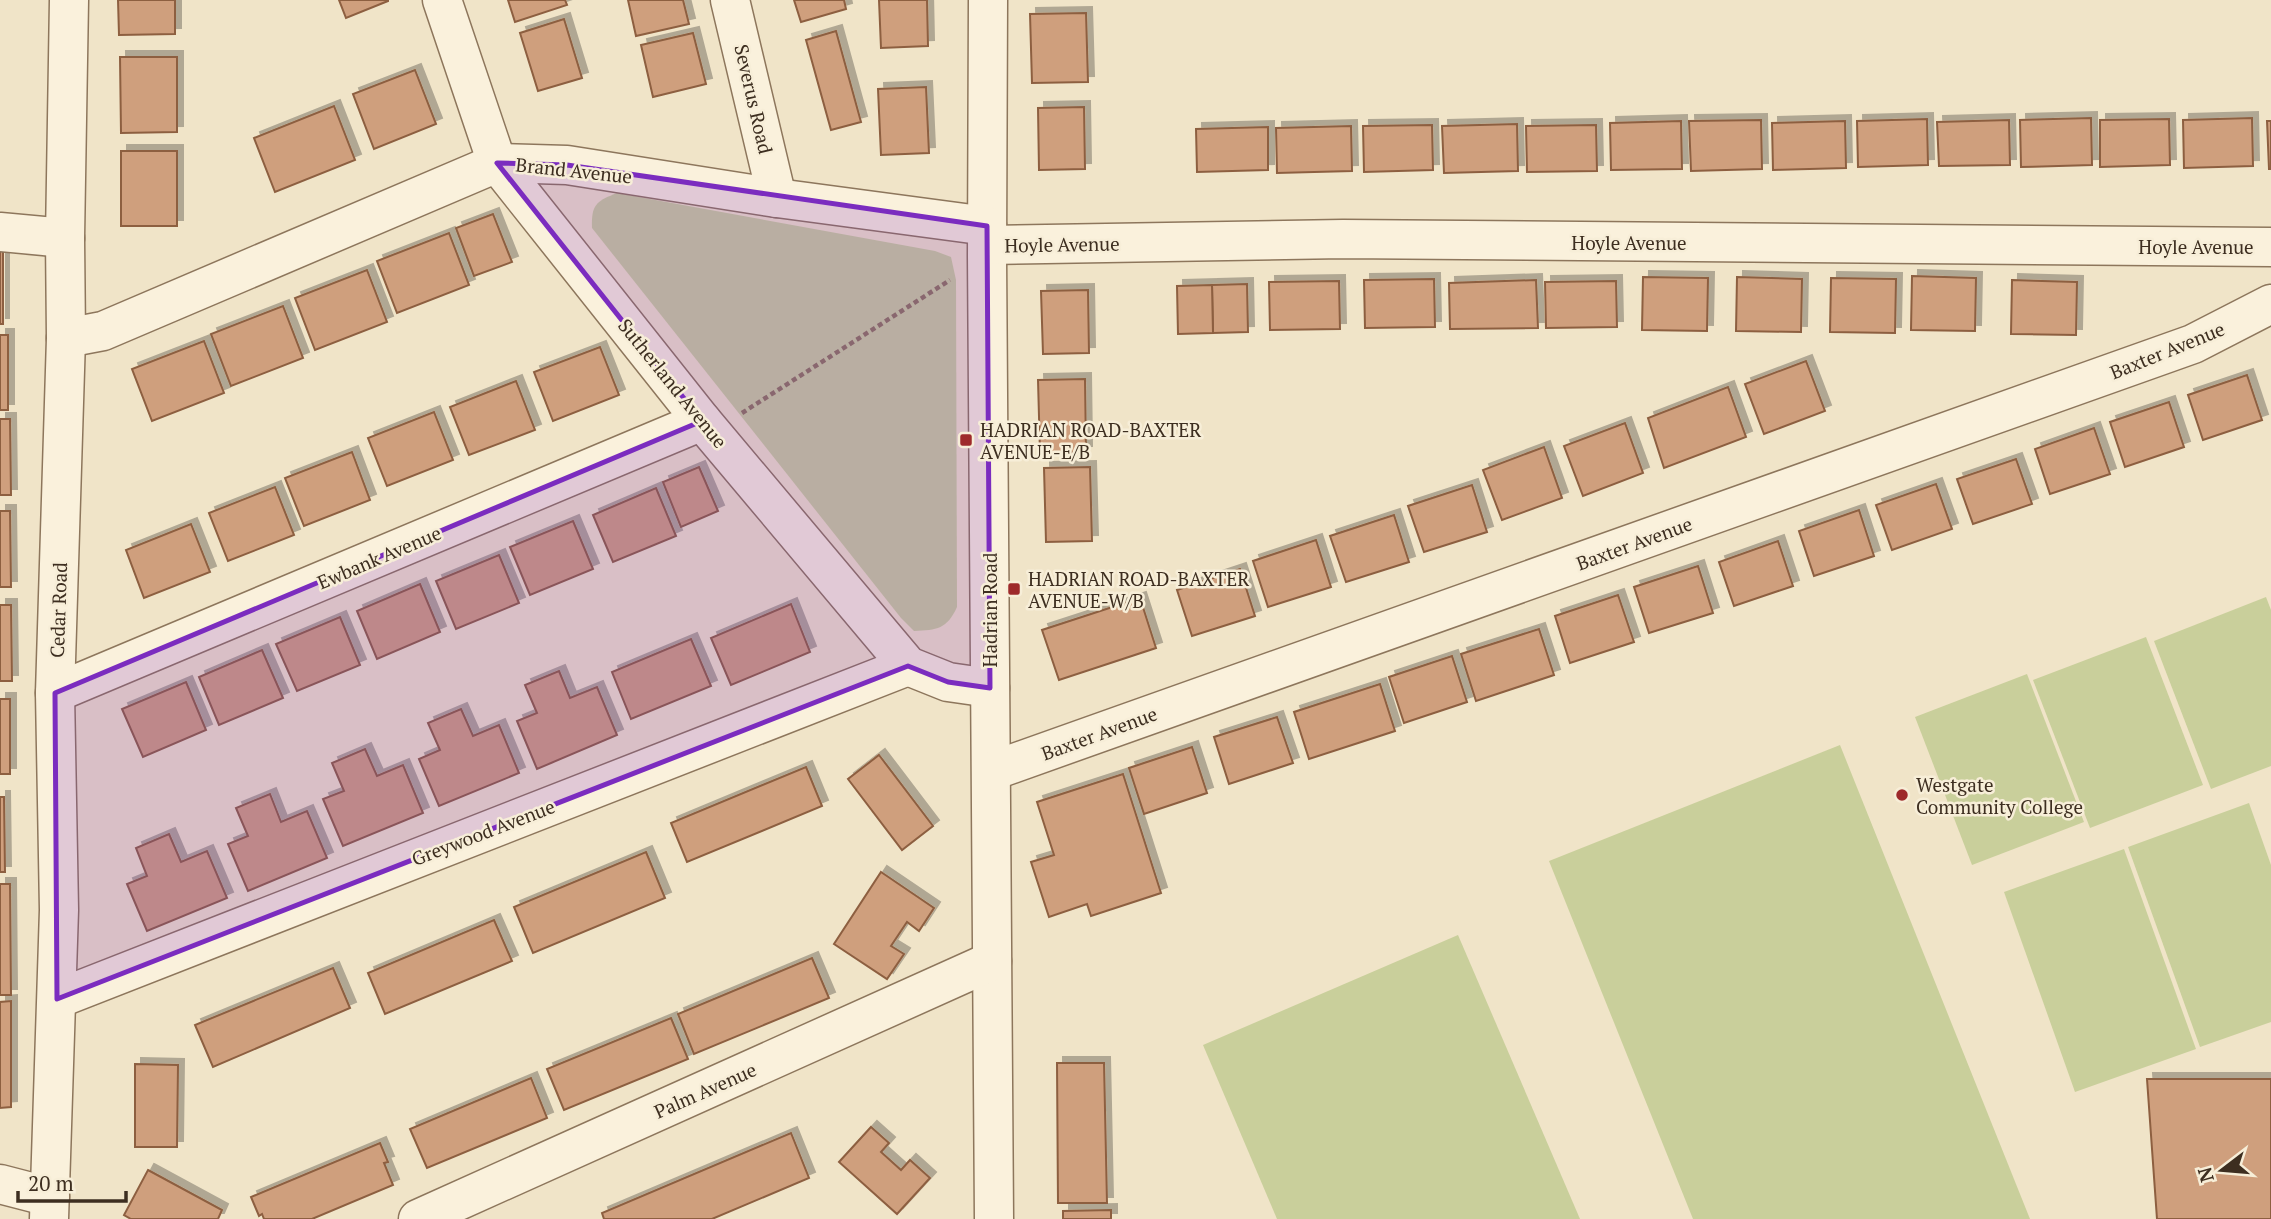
<svg xmlns="http://www.w3.org/2000/svg" width="2271" height="1219" font-family="'PT Serif',serif">
  <style>
    .green { fill: #c9cf9b }
    .building { fill: #cf9f7d; stroke: #8d5f41; stroke-width: 2; filter: url(#shadow) }
    .lines { fill: none; stroke-linecap: round; stroke-linejoin: round }
    .minor-casing { stroke: #8d765c; stroke-width: 41 }
    .path { stroke: #8d765c; stroke-width: 4.5; stroke-dasharray: 5 3.5; stroke-linecap: butt }
    .minor { stroke: #faf1dc; stroke-width: 38 }
    .marked { fill: #7b2cbf; fill-opacity: 0.2; stroke: #7b2cbf; stroke-width: 5; stroke-linejoin: round }
    .poi-dot { fill: #9e2a2b; stroke: #f7eed8; stroke-width: 2.5 }
    .labels { text-anchor: middle; dominant-baseline: central; stroke-width: 5; stroke-linejoin: round; paint-order: stroke }
    .street-label { font-size: 19px; fill: #3d2e20; stroke: #f7eed8 }
    .poi-label { font-size: 19px; fill: #3d2e20; stroke: #f7eed8; text-anchor: start }
  </style>
  <defs>
    <filter id="shadow"><feDropShadow dx="6" dy="-6" stdDeviation="0" flood-color="#0004"/></filter>
  </defs>
  <rect width="100%" height="100%" fill="#f0e4c8"/>
  <g class="green">
    <path d="M617,193L935,251L951,257L956,280L957,607C947,629 937,630 914,631L901,618L592,228C591,204 597,201 617,193Z"/>
    <polygon points="2266,597 2271,610 2271,766 2211,789 2154,641"/>
    <polygon points="2146,637 2203,785 2090,828 2033,680"/>
    <polygon points="2027,674 2084,822 1972,865 1915,717"/>
    <polygon points="1840,745 2030,1219 1693,1219 1549,861"/>
    <polygon points="2249,803 2271,865 2271,1022 2200,1047 2128,847"/>
    <polygon points="2124,849 2196,1049 2075,1092 2004,892"/>
    <polygon points="1458,935 1580,1219 1277,1219 1203,1045"/>
  </g>
  <g class="building">
    <polygon points="118,0 175,0 175,34 119,35"/>
    <polygon points="339,0 388,0 388,1 346,18"/>
    <polygon points="508,0 565,0 567,5 515,22"/>
    <polygon points="628,0 683,0 689,24 636,36"/>
    <polygon points="794,0 844,0 846,9 801,22"/>
    <polygon points="879,0 927,0 928,46 881,48"/>
    <polygon points="1086,13 1088,82 1032,83 1030,14"/>
    <polygon points="564,19 582,78 538,91 520,33"/>
    <polygon points="836,31 861,122 831,130 806,40"/>
    <polygon points="693,33 706,84 653,97 641,45"/>
    <polygon points="120,57 177,57 177,132 121,133"/>
    <polygon points="415,70 436,124 374,149 353,94"/>
    <polygon points="926,87 929,153 881,155 878,89"/>
    <polygon points="334,106 355,160 275,192 254,138"/>
    <polygon points="1084,107 1085,169 1039,170 1038,108"/>
    <polygon points="2091,118 2092,165 2021,167 2020,120"/>
    <polygon points="2252,118 2253,166 2184,168 2183,120"/>
    <polygon points="1927,119 1928,165 1858,167 1857,121"/>
    <polygon points="2169,119 2170,165 2100,167 2100,120"/>
    <polygon points="1761,120 1762,169 1691,171 1689,121"/>
    <polygon points="2009,120 2010,165 1939,166 1937,122"/>
    <polygon points="1681,121 1682,169 1611,170 1610,123"/>
    <polygon points="1845,121 1846,168 1773,170 1772,123"/>
    <polygon points="2267,121 2271,121 2271,169 2269,169"/>
    <polygon points="1517,124 1518,171 1444,173 1442,126"/>
    <polygon points="1432,125 1433,170 1364,172 1363,126"/>
    <polygon points="1596,125 1597,171 1527,172 1526,126"/>
    <polygon points="1351,126 1352,171 1277,173 1276,128"/>
    <polygon points="1268,127 1268,170 1197,172 1196,129"/>
    <rect x="121" y="151" width="56" height="75"/>
    <polygon points="493,214 512,262 474,276 456,228"/>
    <polygon points="449,233 469,285 397,313 377,261"/>
    <rect x="0" y="249" width="3" height="75"/>
    <polygon points="367,270 387,322 315,350 295,298"/>
    <polygon points="1912,276 1976,278 1975,331 1911,330"/>
    <polygon points="1643,277 1708,278 1707,331 1642,330"/>
    <polygon points="1737,277 1802,279 1801,332 1736,331"/>
    <polygon points="1831,278 1896,279 1895,333 1830,332"/>
    <polygon points="1434,279 1435,327 1365,328 1364,280"/>
    <polygon points="1536,280 1538,328 1450,329 1449,283"/>
    <polygon points="2012,280 2077,282 2076,335 2011,334"/>
    <polygon points="1339,281 1340,329 1270,330 1269,282"/>
    <polygon points="1616,281 1617,327 1546,328 1545,282"/>
    <polygon points="1247,284 1248,332 1213,333 1212,285"/>
    <polygon points="1212,285 1213,333 1178,334 1177,286"/>
    <polygon points="1088,290 1089,353 1043,354 1041,291"/>
    <polygon points="283,306 303,358 231,386 211,334"/>
    <rect x="0" y="335" width="8" height="75"/>
    <polygon points="204,341 224,393 152,421 132,369"/>
    <polygon points="600,347 619,395 553,421 534,372"/>
    <polygon points="1806,361 1825,411 1764,434 1745,384"/>
    <polygon points="2247,375 2262,420 2203,440 2188,395"/>
    <polygon points="1085,379 1086,452 1040,453 1038,380"/>
    <polygon points="516,381 535,430 469,455 450,407"/>
    <polygon points="1728,387 1746,437 1664,468 1648,418"/>
    <polygon points="2169,402 2184,447 2125,467 2110,422"/>
    <polygon points="434,412 453,460 387,486 368,438"/>
    <polygon points="0,419 10,419 11,495 0,495"/>
    <polygon points="1625,423 1643,473 1583,496 1564,446"/>
    <polygon points="2094,428 2110,474 2050,494 2035,449"/>
    <polygon points="1544,447 1562,498 1502,520 1483,470"/>
    <polygon points="352,452 370,500 304,526 285,478"/>
    <polygon points="2016,459 2032,504 1973,524 1957,479"/>
    <polygon points="699,467 718,511 681,527 663,482"/>
    <polygon points="1090,467 1092,541 1046,542 1044,468"/>
    <polygon points="1936,484 1952,529 1892,550 1876,505"/>
    <polygon points="1472,485 1487,532 1424,552 1408,506"/>
    <polygon points="275,487 294,535 228,561 209,513"/>
    <polygon points="656,488 676,536 613,562 593,515"/>
    <polygon points="1859,510 1874,556 1814,576 1799,531"/>
    <polygon points="0,511 10,511 11,587 0,587"/>
    <polygon points="1394,515 1409,562 1346,582 1330,536"/>
    <polygon points="573,521 593,569 530,595 510,547"/>
    <polygon points="191,524 210,572 144,598 126,550"/>
    <polygon points="1316,540 1331,587 1268,607 1253,561"/>
    <polygon points="1778,541 1793,586 1734,606 1719,562"/>
    <polygon points="499,555 519,603 456,629 436,581"/>
    <polygon points="1698,566 1713,613 1649,633 1634,587"/>
    <polygon points="1240,569 1255,616 1192,636 1177,590"/>
    <polygon points="420,584 440,632 377,659 357,611"/>
    <polygon points="1618,595 1634,642 1570,663 1555,616"/>
    <polygon points="1140,598 1156,648 1059,680 1042,630"/>
    <polygon points="791,604 810,652 731,685 711,638"/>
    <polygon points="0,605 11,605 12,681 0,681"/>
    <polygon points="340,617 360,665 297,691 276,644"/>
    <polygon points="1539,629 1554,675 1476,701 1461,654"/>
    <polygon points="691,639 711,686 631,719 612,672"/>
    <polygon points="262,650 283,698 219,725 199,677"/>
    <polygon points="1452,656 1467,702 1404,723 1389,677"/>
    <polygon points="559,671 570,698 597,687 617,735 537,769 517,721 537,713 525,685"/>
    <polygon points="186,682 206,730 143,757 122,709"/>
    <polygon points="1380,684 1395,731 1309,759 1294,712"/>
    <rect x="0" y="699" width="10" height="75"/>
    <polygon points="461,709 473,736 499,725 519,773 439,806 419,759 440,750 428,723"/>
    <polygon points="1277,717 1293,763 1229,784 1214,737"/>
    <polygon points="1192,747 1207,793 1144,814 1129,768"/>
    <polygon points="365,749 377,776 403,765 423,813 343,846 323,799 344,791 332,763"/>
    <polygon points="879,755 933,826 902,850 848,779"/>
    <polygon points="806,767 822,806 687,862 671,823"/>
    <polygon points="1123,774 1161,893 1091,916 1087,904 1049,917 1031,862 1054,855 1037,802"/>
    <polygon points="270,794 281,822 307,811 327,858 248,891 228,844 248,836 236,808"/>
    <polygon points="0,797 4,797 5,872 0,872"/>
    <polygon points="169,834 181,862 207,851 227,898 147,931 127,884 147,876 136,848"/>
    <polygon points="646,852 665,898 533,953 514,907"/>
    <polygon points="881,872 934,908 919,931 907,922 891,946 904,954 887,979 834,944"/>
    <polygon points="0,884 10,884 11,995 0,995"/>
    <polygon points="494,920 512,961 385,1014 368,973"/>
    <polygon points="812,958 829,998 694,1054 678,1014"/>
    <polygon points="333,968 350,1008 213,1067 195,1025"/>
    <polygon points="11,1001 11,1107 0,1108 0,1002"/>
    <polygon points="671,1018 688,1059 564,1110 547,1069"/>
    <polygon points="1057,1063 1104,1063 1107,1203 1058,1203"/>
    <polygon points="135,1064 178,1065 177,1147 135,1147"/>
    <polygon points="531,1078 547,1118 427,1168 410,1129"/>
    <polygon points="2147,1079 2271,1079 2271,1219 2157,1219"/>
    <polygon points="871,1127 889,1143 881,1152 901,1170 910,1160 930,1178 897,1214 839,1162"/>
    <polygon points="791,1133 809,1178 712,1219 604,1219 602,1213"/>
    <polygon points="380,1143 388,1162 384,1163 393,1185 312,1219 264,1219 262,1214 259,1216 251,1197"/>
    <polygon points="148,1170 222,1210 218,1219 131,1219 124,1215"/>
    <polygon points="1111,1210 1111,1219 1063,1219 1063,1211"/>
  </g>
  <g class="lines">
    <g class="minor-casing">
      <g id="minor">
        <polyline points="442,0 497,163 702,421 908,666 948,682 990,688"/>
        <polyline points="730,0 777,198"/>
        <polyline points="988,0 987,256 994,1219"/>
        <polyline points="0,232 65,238"/>
        <polyline points="988,245 1343,239 2271,247"/>
        <polyline points="66,338 103,331 497,163 567,165 777,198 987,226"/>
        <polyline points="55,693 702,421"/>
        <polyline points="992,771 2193,344 2271,304"/>
        <polyline points="57,999 908,666"/>
        <polyline points="0,1184 50,1197"/>
        <polyline points="49,1219 59,910 55,693 66,338 65,238 69,0"/>
        <polyline points="418,1219 992,961"/>
      </g>
    </g>
    <polyline class="path" points="742,413 950,280"/>
    <use href="#minor" class="minor"/>
  </g>
  <path class="marked" d="M497,163L567,165L987,226L990,688L948,682L908,666L57,999L55,693L702,421Z"/>
  <g class="poi-dot">
    <rect x="959" y="433" width="14" height="14" rx="3.5"/>
    <rect x="1007" y="582" width="14" height="14" rx="3.5"/>
    <circle cx="1902" cy="795" r="7"/>
  </g>
  <g class="labels">
    <g class="street-label">
      <text transform="translate(754 99) rotate(77)">Severus Road</text>
      <text transform="translate(574 170) rotate(6)">Brand Avenue</text>
      <text x="1629" y="242">Hoyle Avenue</text>
      <text transform="translate(1062 244) rotate(-1)">Hoyle Avenue</text>
      <text x="2196" y="246">Hoyle Avenue</text>
      <text transform="translate(2167 350) rotate(-22)">Baxter Avenue</text>
      <text transform="translate(673 383) rotate(51)">Sutherland Avenue</text>
      <text transform="translate(1634 543) rotate(-20)">Baxter Avenue</text>
      <text transform="translate(379 557) rotate(-23)">Ewbank Avenue</text>
      <text transform="translate(58 610) rotate(-88)">Cedar Road</text>
      <text transform="translate(989 610) rotate(-90)">Hadrian Road</text>
      <text transform="translate(1099 733) rotate(-20)">Baxter Avenue</text>
      <text transform="translate(483 832) rotate(-21)">Greywood Avenue</text>
      <text transform="translate(705 1090) rotate(-24)">Palm Avenue</text>
    </g>
    <g class="poi-label">
      <text x="980" y="429">HADRIAN ROAD-BAXTER<tspan x="980" dy="22">AVENUE-E/B</tspan></text>
      <text x="1028" y="578">HADRIAN ROAD-BAXTER<tspan x="1028" dy="22">AVENUE-W/B</tspan></text>
      <text x="1916" y="784">Westgate<tspan x="1916" dy="22">Community College</tspan></text>
    </g>
  </g>
  <g transform="translate(2222 1170) rotate(254)" stroke="#f7eed8" stroke-width="5" paint-order="stroke">
  <path d="M0-5L12 26L0 18L-12 26Z" fill="#3d2e20"/>
  <text y="-10" font-size="19" font-weight="bold" text-anchor="middle" fill="#3d2e20">N</text>
  </g>
  <path d="M18 1191v10h108v-10" fill="none" stroke="#3d2e20" stroke-width="3.5"/>
  <text x="28" y="1191" font-size="21" fill="#3d2e20" stroke="#f7eed8" stroke-width="5" paint-order="stroke">20 m</text>
</svg>
